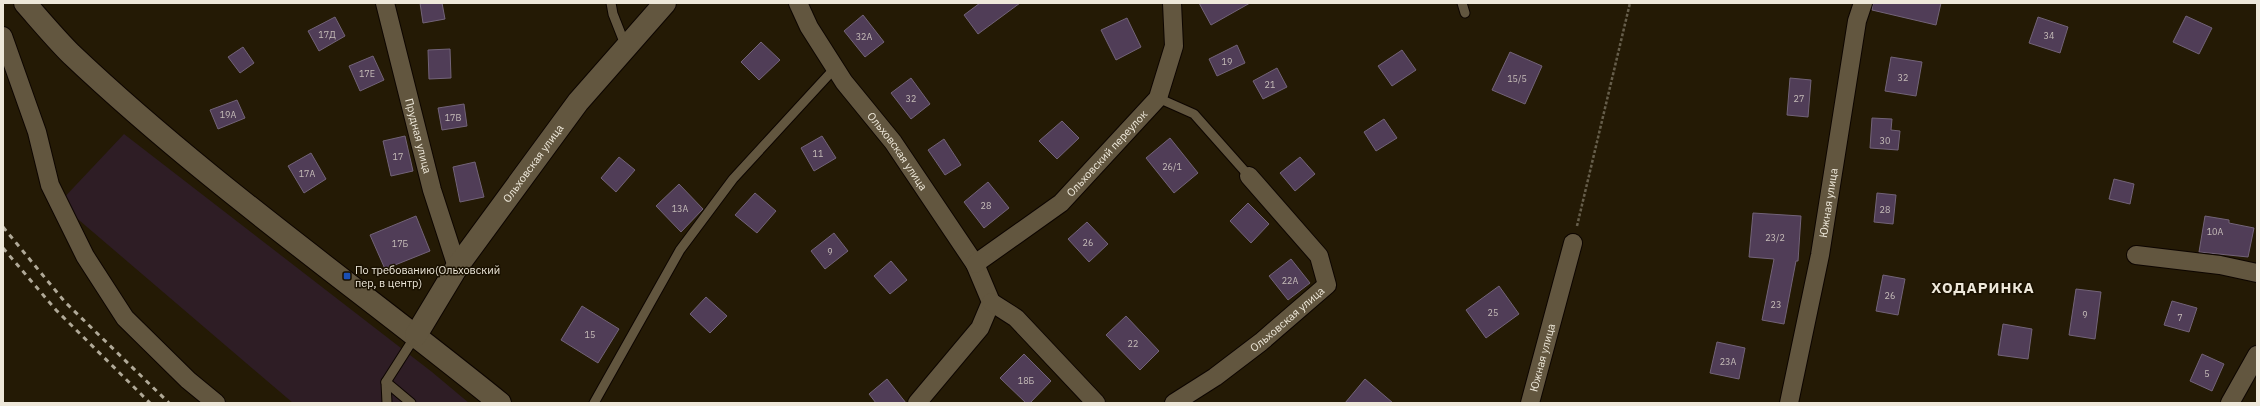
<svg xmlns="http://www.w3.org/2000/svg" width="2260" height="406" font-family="'IBM Plex Sans',sans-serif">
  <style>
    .industrial { fill: #2e1d25 }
    .building { fill: #503d57; stroke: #726378 }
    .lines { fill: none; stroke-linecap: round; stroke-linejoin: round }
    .service-casing { stroke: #0d0500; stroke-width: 11 }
    .minor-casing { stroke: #0d0500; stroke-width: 20 }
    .tertiary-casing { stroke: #0d0500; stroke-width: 24 }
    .path { stroke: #665e4b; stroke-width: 2.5; stroke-dasharray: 3 2; stroke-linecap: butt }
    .service { stroke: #62563f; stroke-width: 9 }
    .minor { stroke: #62563f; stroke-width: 18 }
    .tertiary { stroke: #62563f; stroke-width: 22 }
    .rail { stroke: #b0a998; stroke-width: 3; stroke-dasharray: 5 5; stroke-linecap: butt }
    .transit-dot { fill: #1a4fb4; stroke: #1a1100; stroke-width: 1.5 }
    .labels { text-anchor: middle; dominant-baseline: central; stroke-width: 3; stroke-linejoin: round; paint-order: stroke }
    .number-label { font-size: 9px; fill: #c6bdb9 }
    .street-label { font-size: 11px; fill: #eee8da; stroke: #1a1100 }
    .poi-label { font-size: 11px; fill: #eee8da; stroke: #1a1100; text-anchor: start }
    .district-label { font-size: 15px; font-weight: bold; letter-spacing: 1px; fill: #eee8da; stroke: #1a1100 }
  </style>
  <rect width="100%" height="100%" fill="#241a05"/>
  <polygon class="industrial" points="124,134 432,372 469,403 293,403 59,203"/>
  <g class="building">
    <polygon points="420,3 442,3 445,19 423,23"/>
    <polygon points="980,3 1020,3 978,34 964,15"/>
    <polygon points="1199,3 1250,3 1211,25"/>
    <polygon points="1873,3 1941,3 1936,25 1872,10"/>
    <polygon points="863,15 884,42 865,57 844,31"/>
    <polygon points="2186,16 2212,28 2199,54 2173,42"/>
    <polygon points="335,17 345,36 319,51 308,31"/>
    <polygon points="2038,17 2068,27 2060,53 2029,43"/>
    <polygon points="1127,18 1141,47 1116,60 1101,30"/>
    <polygon points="761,42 780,60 759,80 741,62"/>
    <polygon points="1237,45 1245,63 1217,76 1209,59"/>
    <polygon points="243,47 254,63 240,73 228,57"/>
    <polygon points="450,49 451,78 429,79 428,50"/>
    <polygon points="1402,50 1416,70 1392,86 1378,66"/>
    <polygon points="1510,52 1542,66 1525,104 1492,90"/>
    <polygon points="373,56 384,80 360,91 349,66"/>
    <polygon points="1891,57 1922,62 1916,96 1885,91"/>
    <polygon points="1277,68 1287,87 1263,99 1253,81"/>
    <polygon points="911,78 930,104 911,119 891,93"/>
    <polygon points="1790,78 1811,80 1808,117 1787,115"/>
    <polygon points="237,100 245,118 218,129 210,110"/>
    <polygon points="464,104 467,126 442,130 438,108"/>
    <polygon points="1872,118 1892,119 1891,130 1900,131 1898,150 1870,148"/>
    <polygon points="1384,119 1397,138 1376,151 1364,132"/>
    <polygon points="1062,121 1079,138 1057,159 1039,141"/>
    <polygon points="405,136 413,171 391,176 383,141"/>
    <polygon points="822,136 836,158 814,171 801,148"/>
    <polygon points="1170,138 1198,173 1174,193 1146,158"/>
    <polygon points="944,139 961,165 945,175 928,150"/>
    <polygon points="311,153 326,179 304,193 288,166"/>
    <polygon points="619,157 635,170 616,192 601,178"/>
    <polygon points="1300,157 1315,174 1295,191 1280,173"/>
    <polygon points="475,162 484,197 460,202 453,167"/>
    <polygon points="2114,179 2134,184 2130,204 2109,199"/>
    <polygon points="988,182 1009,208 984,228 964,202"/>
    <polygon points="679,184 703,209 681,232 656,206"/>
    <polygon points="755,193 776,211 757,233 735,215"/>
    <polygon points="1877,193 1896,195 1893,224 1874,222"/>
    <polygon points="1248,203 1269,224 1251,243 1230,221"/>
    <polygon points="1753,213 1801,216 1798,261 1796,261 1784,324 1762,320 1774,259 1749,257"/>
    <polygon points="416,216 430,251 385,269 370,235"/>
    <polygon points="2205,216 2229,220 2229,223 2254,228 2248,257 2199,252"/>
    <polygon points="1087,222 1108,244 1089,262 1068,239"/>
    <polygon points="834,233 848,251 825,269 811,251"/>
    <polygon points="1291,259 1310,283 1288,300 1269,276"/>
    <polygon points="891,261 907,280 890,294 874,276"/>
    <polygon points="1883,275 1905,279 1898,315 1876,311"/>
    <polygon points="1499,286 1519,314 1486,338 1466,310"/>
    <polygon points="2076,289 2101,292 2095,339 2069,335"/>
    <polygon points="706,297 727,316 710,333 690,314"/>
    <polygon points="2172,301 2197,308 2189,332 2164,325"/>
    <polygon points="582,306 619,329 598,363 561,340"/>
    <polygon points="1126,316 1159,351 1140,370 1106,335"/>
    <polygon points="2003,324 2032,329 2028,359 1998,355"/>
    <polygon points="1717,342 1745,348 1739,379 1710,373"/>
    <polygon points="1024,354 1051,381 1030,403 1026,403 1000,378"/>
    <polygon points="2202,354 2224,364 2212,391 2190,381"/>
    <polygon points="887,379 906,403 876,403 869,394"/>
    <polygon points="1365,379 1393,403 1345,403"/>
  </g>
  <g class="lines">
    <g class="service-casing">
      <g id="service">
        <polyline points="611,3 613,14 626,47"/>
        <polyline points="1462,3 1465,13"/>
        <polyline points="1158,98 1194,114 1249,176"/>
        <polyline points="386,382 387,403"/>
        <polyline points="411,403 386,382 416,335"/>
        <polyline points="594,403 680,250 733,179 835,68"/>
      </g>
    </g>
    <g class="minor-casing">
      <g id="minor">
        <path id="s1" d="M385,3L432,190L457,267"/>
        <path id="s2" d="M798,3L809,27L844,82L893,142L975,264L991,302L980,328L917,403"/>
        <polyline points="3,36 37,132 50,185 85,256 125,318 188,380 216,403"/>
        <polyline points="2136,255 2220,265 2257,273"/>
        <path id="s3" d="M975,264L1061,203L1158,98L1174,46L1172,3"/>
        <polyline points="991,302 1016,318 1096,403"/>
        <path id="s4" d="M1174,403L1215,377L1261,342L1327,285L1319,256L1249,176"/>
        <path id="s5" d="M1530,403L1573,243"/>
        <path id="s6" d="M1789,403L1820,255L1857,21L1863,3"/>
        <polyline points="2230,403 2257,355"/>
      </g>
    </g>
    <g class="tertiary-casing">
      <g id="tertiary">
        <path d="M25,3C40,20 55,38 71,54C205,181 357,287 500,403"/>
        <path id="s7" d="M416,335L457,267L578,102L665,3"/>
      </g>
    </g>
    <polyline class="path" points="1577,226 1630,3"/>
    <use href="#service" class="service"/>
    <use href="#minor" class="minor"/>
    <use href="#tertiary" class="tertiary"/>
    <g class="rail">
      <polyline points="3,227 65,302 169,403"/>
      <polyline points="3,248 56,310 150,403"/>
    </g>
  </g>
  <rect class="transit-dot" x="343" y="272" width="8" height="8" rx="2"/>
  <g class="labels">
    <g class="number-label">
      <text x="327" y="34">17Д</text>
      <text x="2049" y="35">34</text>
      <text x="864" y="36">32А</text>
      <text x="1227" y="61">19</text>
      <text x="367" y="73">17Е</text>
      <text x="1903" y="77">32</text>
      <text x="1517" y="78">15/5</text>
      <text x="1270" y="84">21</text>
      <text x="911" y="98">32</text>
      <text x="1799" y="98">27</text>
      <text x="228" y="114">19А</text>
      <text x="453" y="117">17В</text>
      <text x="1885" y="140">30</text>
      <text x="818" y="153">11</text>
      <text x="398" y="156">17</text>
      <text x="1172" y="166">26/1</text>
      <text x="307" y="173">17А</text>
      <text x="986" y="205">28</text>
      <text x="680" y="208">13А</text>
      <text x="1885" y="209">28</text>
      <text x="2215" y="231">10А</text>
      <text x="1775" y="237">23/2</text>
      <text x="1088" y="242">26</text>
      <text x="400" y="243">17Б</text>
      <text x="830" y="251">9</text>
      <text x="1290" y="280">22А</text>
      <text x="1890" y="295">26</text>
      <text x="1776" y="304">23</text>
      <text x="1493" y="312">25</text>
      <text x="2085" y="314">9</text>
      <text x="2180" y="317">7</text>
      <text x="590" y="334">15</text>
      <text x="1133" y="343">22</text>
      <text x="1728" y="361">23А</text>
      <text x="2207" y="373">5</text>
      <text x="1026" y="380">18Б</text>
    </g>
    <g class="street-label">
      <text stroke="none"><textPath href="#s1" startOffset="137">Прудная улица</textPath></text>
      <text stroke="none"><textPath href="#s2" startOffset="179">Ольховская улица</textPath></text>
      <text stroke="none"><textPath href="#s3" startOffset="173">Ольховский переулок</textPath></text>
      <text stroke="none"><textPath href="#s7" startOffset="208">Ольховская улица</textPath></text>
      <text stroke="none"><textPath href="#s6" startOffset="204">Южная улица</textPath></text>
      <text stroke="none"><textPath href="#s4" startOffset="141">Ольховская улица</textPath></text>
      <text stroke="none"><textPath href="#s5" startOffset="47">Южная улица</textPath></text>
    </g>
    <g class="poi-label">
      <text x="355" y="270">По требованию(Ольховский<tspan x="355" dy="13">пер, в центр)</tspan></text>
    </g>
    <g class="district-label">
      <text x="1983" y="287">ХОДАРИНКА</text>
    </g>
  </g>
  <rect width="2260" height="406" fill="none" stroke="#eee8da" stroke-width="8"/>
</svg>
